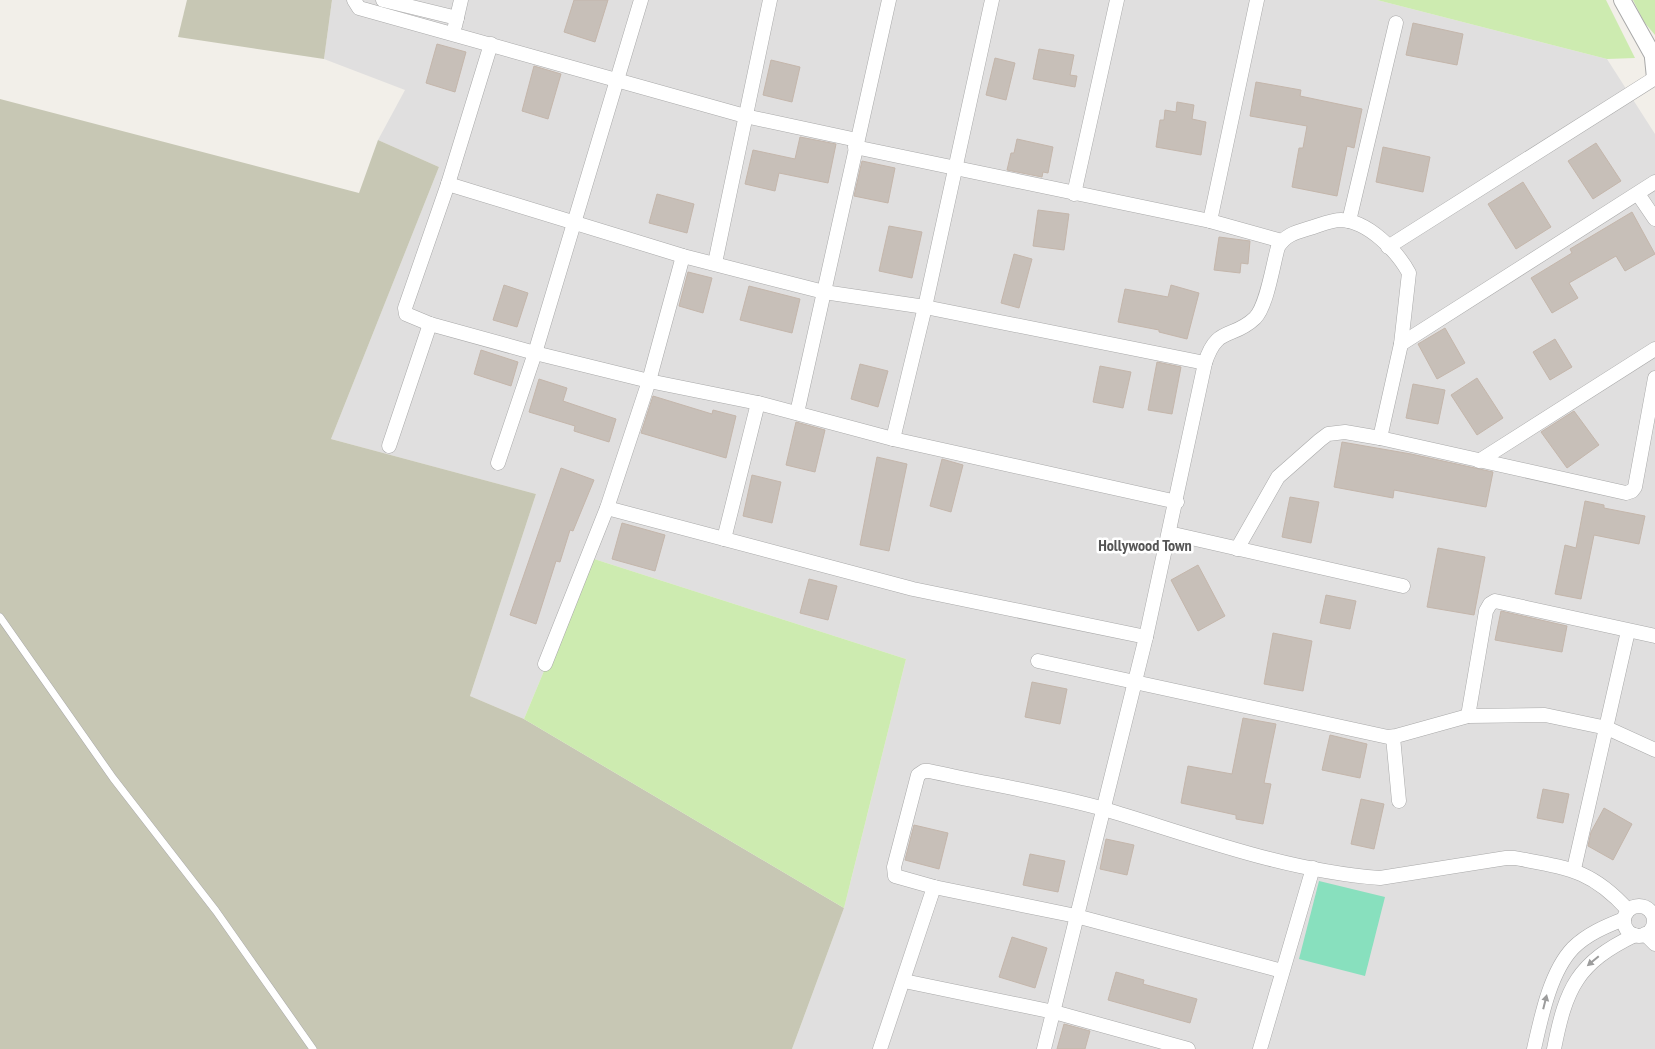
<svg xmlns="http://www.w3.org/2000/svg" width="1655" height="1049" font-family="'PT Sans Narrow',sans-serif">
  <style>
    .residential { fill: #e0dfdf }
    .construction { fill: #c7c7b4 }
    .grass { fill: #cdebb0 }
    .pitch { fill: #88e0be }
    .building { fill: #c7bfb8; stroke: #c4b6ab }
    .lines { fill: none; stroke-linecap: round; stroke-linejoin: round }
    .service-casing { stroke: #a9a9a9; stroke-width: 8 }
    .minor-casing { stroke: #a9a9a9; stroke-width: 15 }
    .tertiary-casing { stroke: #a9a9a9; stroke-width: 18 }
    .service { stroke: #fff; stroke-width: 7 }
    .minor { stroke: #fff; stroke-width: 14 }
    .tertiary { stroke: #fff; stroke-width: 16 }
    .oneway { fill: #9c9c9c }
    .labels { text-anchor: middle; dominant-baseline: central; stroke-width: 5; stroke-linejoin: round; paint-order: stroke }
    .neighbourhood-label { font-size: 16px; font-weight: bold; fill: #555; stroke: #fff }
  </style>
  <rect width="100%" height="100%" fill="#f2efe9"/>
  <polygon class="residential" points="332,0 1377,0 1607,59 1655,134 1655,1049 792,1049 844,908 906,659 591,558 524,719 470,696 536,494 331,439 439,167 378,140 405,90 324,59"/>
  <g class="construction">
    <polygon points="187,0 332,0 324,59 178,37"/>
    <polygon points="0,99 359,193 378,140 439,167 331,439 536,494 470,696 524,719 844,908 792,1049 0,1049"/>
  </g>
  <g class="grass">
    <polygon points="1377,0 1606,0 1635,58 1607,59"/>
    <polygon points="1633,0 1655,0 1655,35 1644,22"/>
    <polygon points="591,558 906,659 844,908 524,719"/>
  </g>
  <polygon class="pitch" points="1319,881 1385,897 1365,976 1299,959"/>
  <g class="building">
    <polygon points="574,0 608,0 595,42 564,32"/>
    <polygon points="1413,23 1463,34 1457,65 1406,55"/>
    <polygon points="437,44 466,52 455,92 426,83"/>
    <polygon points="1039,49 1074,55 1070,75 1077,76 1075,87 1033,79"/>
    <polygon points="995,58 1015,63 1006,100 986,95"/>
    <polygon points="771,60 800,67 792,102 763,95"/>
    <polygon points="534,66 561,74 548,119 522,111"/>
    <polygon points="1256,82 1301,90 1300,96 1362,109 1354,148 1347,146 1337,196 1292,187 1299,148 1303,148 1307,126 1250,116"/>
    <polygon points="1177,102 1194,105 1192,119 1206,122 1201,155 1156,147 1160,120 1164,120 1165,110 1176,112"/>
    <polygon points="800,137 836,144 828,183 779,173 775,191 745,184 753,150 795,159"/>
    <polygon points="1017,139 1053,147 1048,173 1043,172 1042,177 1007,170 1011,153 1014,153"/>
    <polygon points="1596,143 1621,181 1593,199 1568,161"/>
    <polygon points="1383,147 1430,157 1423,192 1376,182"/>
    <polygon points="862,161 895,168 888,203 854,196"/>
    <polygon points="1523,182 1551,227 1516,249 1488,204"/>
    <polygon points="657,194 694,204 687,233 649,223"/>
    <polygon points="1038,210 1069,214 1064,250 1033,246"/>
    <polygon points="1632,212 1655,254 1625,271 1616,256 1569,283 1578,298 1552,313 1531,278 1572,253 1570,249"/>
    <polygon points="889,226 922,232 912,278 879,271"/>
    <polygon points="1219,237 1250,241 1248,264 1241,263 1240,273 1214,270"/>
    <polygon points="1014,254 1032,259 1019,308 1001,303"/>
    <polygon points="688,272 712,278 703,313 679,306"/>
    <polygon points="504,285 528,293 517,327 493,320"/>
    <polygon points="1171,285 1199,293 1187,339 1159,332 1159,330 1118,322 1125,289 1168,297"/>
    <polygon points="749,286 800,299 792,333 740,320"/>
    <polygon points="1445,328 1465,363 1437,379 1418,344"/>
    <polygon points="1555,339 1572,367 1550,380 1533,352"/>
    <polygon points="481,350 518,362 511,386 474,374"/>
    <polygon points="1157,362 1181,367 1172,414 1148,410"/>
    <polygon points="860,364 888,371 878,407 851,399"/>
    <polygon points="1100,366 1131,372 1123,408 1093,402"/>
    <polygon points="1477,378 1503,418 1477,435 1451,395"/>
    <polygon points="539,379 567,388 563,401 616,419 609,442 574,431 575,426 529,412"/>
    <polygon points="1413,384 1445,390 1438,424 1406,418"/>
    <polygon points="653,396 712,414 713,410 736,416 726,458 641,433"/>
    <polygon points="1574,411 1599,445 1567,468 1541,432"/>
    <polygon points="796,422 825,430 815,472 786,465"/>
    <polygon points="1342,442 1411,454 1493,472 1486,507 1394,490 1393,498 1334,487"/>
    <polygon points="877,457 907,464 889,551 860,545"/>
    <polygon points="942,459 963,465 951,512 930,506"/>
    <polygon points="561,468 594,480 573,531 570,530 560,562 556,561 536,624 510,615"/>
    <polygon points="752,475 781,482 772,523 743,516"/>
    <polygon points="1290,497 1319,502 1311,543 1282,537"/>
    <polygon points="1585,501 1604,505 1604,508 1645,516 1639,544 1594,535 1581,599 1555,594 1565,545 1576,548"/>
    <polygon points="622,523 665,535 655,571 612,559"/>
    <polygon points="1438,548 1485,557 1474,615 1427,607"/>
    <polygon points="1198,565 1225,616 1198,631 1171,580"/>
    <polygon points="809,579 837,586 828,620 800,613"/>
    <polygon points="1326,595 1356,601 1350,629 1320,623"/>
    <polygon points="1501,611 1567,626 1562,652 1495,640"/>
    <polygon points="1273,633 1312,641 1303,691 1264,684"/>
    <polygon points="1032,682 1067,689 1060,724 1025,717"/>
    <polygon points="1243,718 1276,724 1264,783 1271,784 1263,824 1236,819 1236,815 1181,803 1188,766 1232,774"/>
    <polygon points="1330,735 1367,744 1360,778 1322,770"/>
    <polygon points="1543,789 1569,794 1563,823 1537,818"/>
    <polygon points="1361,799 1384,804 1374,849 1351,844"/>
    <polygon points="1604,808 1632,824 1613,860 1588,846 1591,832"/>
    <polygon points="914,825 948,833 939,869 905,860"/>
    <polygon points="1106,839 1134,845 1127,875 1100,869"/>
    <polygon points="1030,854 1065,861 1058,892 1023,885"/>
    <polygon points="1012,937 1047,948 1035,988 999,977"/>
    <polygon points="1116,972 1144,980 1143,984 1197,999 1190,1023 1108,1000"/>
    <polygon points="1064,1024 1090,1031 1085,1049 1057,1049"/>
  </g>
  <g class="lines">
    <g class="service-casing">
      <polyline id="service" points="0,617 113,778 216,911 313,1049"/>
    </g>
    <g class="minor-casing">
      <g id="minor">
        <polyline points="354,0 359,8 745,116 857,140"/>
        <polyline points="383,0 457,18"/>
        <polyline points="455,26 461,0"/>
        <polyline points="491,44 448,184 405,308 406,314 430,324 535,353 649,381 758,403 893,439 1177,502"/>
        <polyline points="855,147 1210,221 1282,241"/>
        <polyline points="448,184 683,256 824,292 925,307 1205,363"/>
        <polyline points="1074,194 1117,0"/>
        <polyline points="1638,194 1655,219"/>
        <polyline points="1210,221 1257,0"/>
        <polyline points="1349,221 1396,23"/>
        <polyline points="1388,247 1655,78"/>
        <polyline points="715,263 770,0"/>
        <polyline points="1401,344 1655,182"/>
        <polyline points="797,413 889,0"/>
        <polyline points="893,439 925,307 992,0"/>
        <polyline points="389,446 430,324"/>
        <polyline points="1479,461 1655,349"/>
        <polyline points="498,463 535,353 641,0"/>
        <polyline points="607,508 913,589 1146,637"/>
        <polyline points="1169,533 1403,586"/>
        <polyline points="724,539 758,403"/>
        <polyline points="1237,549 1278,477 1320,440 1328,434 1345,432 1380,438 1626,493 1632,491 1635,487 1655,378"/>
        <polyline points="1038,661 1388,737 1396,736 1468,716 1545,715 1607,728 1655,750"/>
        <polyline points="545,664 607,508 649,381 683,256"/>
        <polyline points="1468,716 1486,611 1490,604 1495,601 1655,636"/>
        <polyline points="1393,737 1399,801"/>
        <polyline points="1574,869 1628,631"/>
        <circle cx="1639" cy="921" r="15"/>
        <polyline points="1645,934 1655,944"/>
        <path d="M1282,971L1076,916L934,887L895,876L894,867L918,775L924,771H929C987,784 1047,793 1104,809C1194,836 1285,871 1380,878L1506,858H1515C1567,868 1591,869 1628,910"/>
        <polyline points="904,981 1054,1012 1188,1049"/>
        <polyline points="880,1049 934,887"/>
        <path d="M1044,1049L1146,637L1205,363C1217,325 1232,340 1255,318C1267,306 1273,264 1278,247C1286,234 1297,232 1310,228C1320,225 1331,220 1341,220C1368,221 1397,251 1409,273L1401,344L1380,438"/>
        <polyline points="1260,1049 1313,868"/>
        <path d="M1534,1049C1541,1018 1550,972 1573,948C1587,934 1606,926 1624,919"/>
        <path d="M1554,1049C1566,988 1577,963 1635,935"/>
      </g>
    </g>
    <g class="tertiary-casing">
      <g id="tertiary">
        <polyline points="1622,0 1655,59"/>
        <polyline points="1653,58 1655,78"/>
      </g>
    </g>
    <use href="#service" class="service"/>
    <use href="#minor" class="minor"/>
    <use href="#tertiary" class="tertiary"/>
  </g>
  <defs><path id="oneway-solid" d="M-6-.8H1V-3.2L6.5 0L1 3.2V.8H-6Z" transform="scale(1.25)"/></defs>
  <g class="oneway">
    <use href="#oneway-solid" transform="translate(1593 961) rotate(140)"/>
    <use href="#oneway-solid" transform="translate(1545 1002) rotate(-76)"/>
  </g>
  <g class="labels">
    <g class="neighbourhood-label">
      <text x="1145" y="545">Hollywood Town</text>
    </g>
  </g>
</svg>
